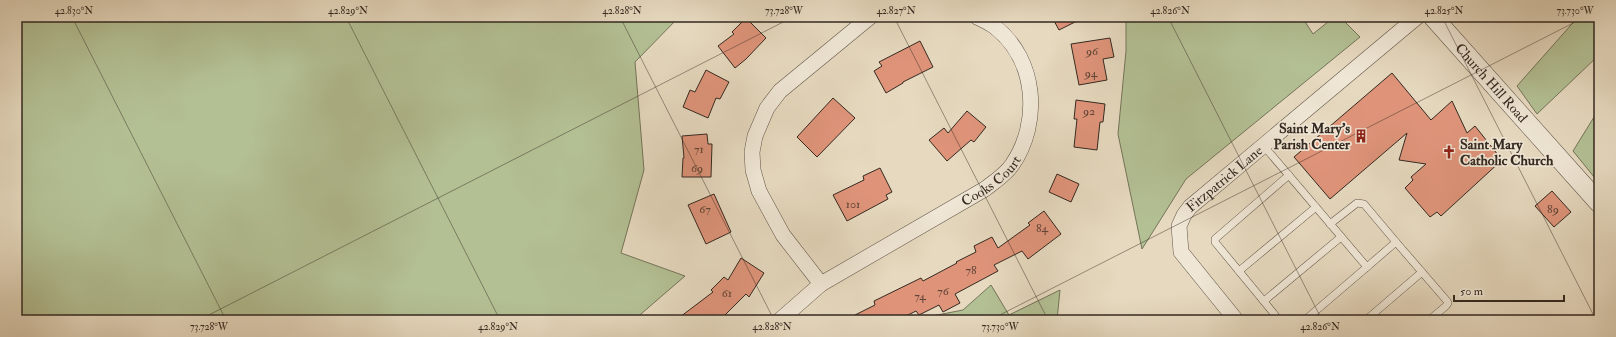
<svg xmlns="http://www.w3.org/2000/svg" width="1616" height="337" font-family="'IM FELL Double Pica',serif">
  <style>
    .green { fill: #b3c094; stroke: #74745a }
    .building { fill: #df947a; stroke: #342921 }
    .lines { fill: none; stroke-linecap: round; stroke-linejoin: round }
    .service-casing { stroke: #605548; stroke-width: 8 }
    .minor-casing { stroke: #605548; stroke-width: 16 }
    .tertiary-casing { stroke: #605548; stroke-width: 20 }
    .service { stroke: #efe6d5; stroke-width: 7 }
    .minor { stroke: #efe6d5; stroke-width: 15 }
    .tertiary { stroke: #efe6d5; stroke-width: 19 }
    .ticks { fill: none; stroke: #342921; stroke-width: 1; stroke-opacity: 0.45 }
    .labels { text-anchor: middle; dominant-baseline: central; stroke-width: 3.5; stroke-linejoin: round; paint-order: stroke }
    .number-label { font-size: 12px; fill: #5f4437 }
    .street-label { font-size: 14px; fill: #342921; stroke: #efe6d5 }
    .poi-label { font-size: 14px; font-weight: bold; fill: #342921; stroke: #efe6d5; text-anchor: end }
    .neatline { fill: none; stroke: #342921; stroke-width: 1.5 }
    .ticks-label { font-size: 10px; text-anchor: middle; fill: #342921 }
  </style>
  <rect width="100%" height="100%" fill="#e6d9bf"/>
  <filter id="stains"><feTurbulence type="fractalNoise" baseFrequency=".005" numOctaves="4"/><feColorMatrix values="0 0 0 0 .2 0 0 0 0 .09 0 0 0 0 .02 0 0 0 .5 -.17"/></filter>
  <radialGradient id="worn" r=".72"><stop offset=".6" stop-color="#630" stop-opacity="0"/><stop offset="1" stop-color="#630" stop-opacity=".3"/></radialGradient>
  <g class="green">
    <polygon points="17,17 679,17 635,62 644,170 621,253 685,276 634,320 17,320"/>
    <polygon points="1126,17 1302,17 1313,34 1334,17 1340,17 1360,37 1186,179 1142,249 1118,134 1126,51"/>
    <polygon points="1578,17 1599,17 1599,55 1537,114 1517,86"/>
    <polygon points="1599,109 1599,183 1573,151"/>
    <polygon points="991,285 1009,315 1060,290 1057,320 928,320 932,316 963,310"/>
  </g>
  <g class="building">
    <polygon points="1052,17 1085,17 1059,30"/>
    <polygon points="746,18 766,38 746,59 735,68 718,46 734,34 732,32"/>
    <polygon points="1110,38 1114,57 1103,59 1107,80 1079,85 1071,44"/>
    <polygon points="920,41 933,67 903,82 903,83 886,93 874,71 882,66 879,62"/>
    <polygon points="706,70 729,82 720,99 716,98 708,118 683,107 690,90 695,92"/>
    <polygon points="1392,73 1431,120 1452,101 1467,133 1475,126 1502,160 1441,216 1437,212 1430,217 1405,188 1413,180 1411,177 1426,164 1399,160 1407,133 1330,199 1294,157"/>
    <polygon points="833,98 855,118 817,157 797,137"/>
    <polygon points="1076,100 1105,104 1103,122 1100,122 1097,150 1074,147 1077,119 1074,119"/>
    <polygon points="967,111 986,127 974,142 971,140 947,161 929,140 944,128 948,133"/>
    <polygon points="707,134 708,144 712,144 711,177 682,177 683,158 684,158 682,136"/>
    <polygon points="880,168 892,192 886,195 888,199 847,221 833,195 864,180 863,176"/>
    <polygon points="1057,174 1079,184 1071,202 1049,192"/>
    <polygon points="1552,191 1571,212 1554,227 1535,206"/>
    <polygon points="714,194 731,232 706,244 688,205"/>
    <polygon points="1044,211 1061,234 1028,259 1022,251 994,265 998,271 955,294 960,303 943,312 939,305 919,315 916,311 898,320 845,320 875,305 874,301 921,278 923,281 957,263 956,262 976,252 974,246 992,237 998,248 1030,225 1028,223"/>
    <polygon points="741,258 764,273 749,297 746,294 720,320 676,320 713,292 711,290 724,277 728,280"/>
  </g>
  <g class="lines">
    <g class="service-casing">
      <g id="service">
        <polyline points="1263,145 1367,267 1305,320"/>
        <polyline points="1330,224 1357,203 1364,204 1396,242 1367,267"/>
        <polyline points="1396,242 1447,301 1448,303 1446,306 1429,320"/>
        <polyline points="1239,271 1316,207"/>
        <polyline points="1264,301 1341,237"/>
        <polyline points="1269,320 1275,315 1215,242 1215,239 1289,175"/>
        <polyline points="1366,320 1422,272"/>
      </g>
    </g>
    <g class="minor-casing">
      <g id="minor">
        <path id="s1" d="M870,17L780,91L767,108L755,136L752,152L753,170L759,191L783,235L821,284L985,189C994,182 1005,175 1012,165C1041,123 1037,60 995,27C990,23 983,20 977,17"/>
        <polyline points="780,320 821,284"/>
        <path id="s2" d="M1236,320L1181,252L1179,226L1184,215L1190,207L1417,17"/>
      </g>
    </g>
    <g class="tertiary-casing">
      <g id="tertiary">
        <path id="s3" d="M1433,17L1599,203"/>
      </g>
    </g>
    <use href="#service" class="service"/>
    <use href="#minor" class="minor"/>
    <use href="#tertiary" class="tertiary"/>
  </g>
  <path class="ticks" d="M72,17L226,320M346,17L500,320M620,17L774,320M894,17L1048,320M1168,17L1322,320M1442,17L1596,320M199,320L793,17M990,320L1585,17"/>
  <defs>
    <g id="building-bare" transform="scale(1.08)"><path d="M-4-6H4V6H1V3H-1V6H-4ZM-2.5-4.3h1.7v1.8h-1.7ZM.8-4.3h1.7v1.8H.8ZM-2.5-1h1.7V.8h-1.7ZM.8-1h1.7V.8H.8Z" fill="#8f2418" stroke="#efe6d5" stroke-width="2.5" paint-order="stroke"/></g>
    <g id="church-bare" transform="scale(1.08)"><path d="M-1.2-6h2.4v3.5h3.3v2.4h-3.3V6h-2.4V-.1h-3.3v-2.4h3.3Z" fill="#8f2418" stroke="#efe6d5" stroke-width="2.5" paint-order="stroke"/></g>
  </defs>
  <g fill-rule="evenodd">
    <use href="#building-bare" x="1361" y="136"/>
    <use href="#church-bare" x="1449" y="152"/>
  </g>
  <g class="labels">
    <g class="number-label">
      <text x="1092" y="51">96</text>
      <text x="1091" y="73">94</text>
      <text x="1089" y="111">92</text>
      <text x="699" y="149">71</text>
      <text x="697" y="168">69</text>
      <text x="853" y="204">101</text>
      <text x="705" y="209">67</text>
      <text x="1553" y="209">89</text>
      <text x="1042" y="228">84</text>
      <text x="971" y="270">78</text>
      <text x="943" y="291">76</text>
      <text x="727" y="293">61</text>
      <text x="920" y="296">74</text>
    </g>
    <g class="street-label">
      <text stroke="none"><textPath href="#s3" startOffset="88">Church Hill Road</textPath></text>
      <text stroke="none"><textPath href="#s1" startOffset="536">Cooks Court</textPath></text>
      <text stroke="none"><textPath href="#s2" startOffset="180">Fitzpatrick Lane</textPath></text>
    </g>
    <g class="poi-label">
      <text x="1350" y="128">Saint Mary's<tspan x="1350" dy="16">Parish Center</tspan></text>
      <text x="1460" y="144" text-anchor="start">Saint Mary<tspan x="1460" dy="16">Catholic Church</tspan></text>
    </g>
  </g>
  <rect width="1616" height="337" fill="none" stroke="#e6d9bf" stroke-width="44"/>
  <path d="M1454 295v6h110v-6" fill="none" stroke="#342921" stroke-width="2"/>
  <text x="1460" y="295" font-size="12" fill="#342921" stroke="#efe6d5" stroke-width="3" paint-order="stroke">50 m</text>
  <rect x="22" y="22" width="1572" height="293" class="neatline"/>
  <g class="ticks-label">
    <text x="74" y="14">42.830°N</text>
    <text x="348" y="14">42.829°N</text>
    <text x="622" y="14">42.828°N</text>
    <text x="784" y="14">73.728°W</text>
    <text x="896" y="14">42.827°N</text>
    <text x="1170" y="14">42.826°N</text>
    <text x="1444" y="14">42.825°N</text>
    <text x="1575" y="14">73.730°W</text>
    <text x="209" y="330">73.728°W</text>
    <text x="498" y="330">42.829°N</text>
    <text x="772" y="330">42.828°N</text>
    <text x="1000" y="330">73.730°W</text>
    <text x="1320" y="330">42.826°N</text>
  </g>
  <rect width="100%" height="100%" filter="url(#stains)"/>
  <rect width="100%" height="100%" fill="url(#worn)"/>
</svg>
